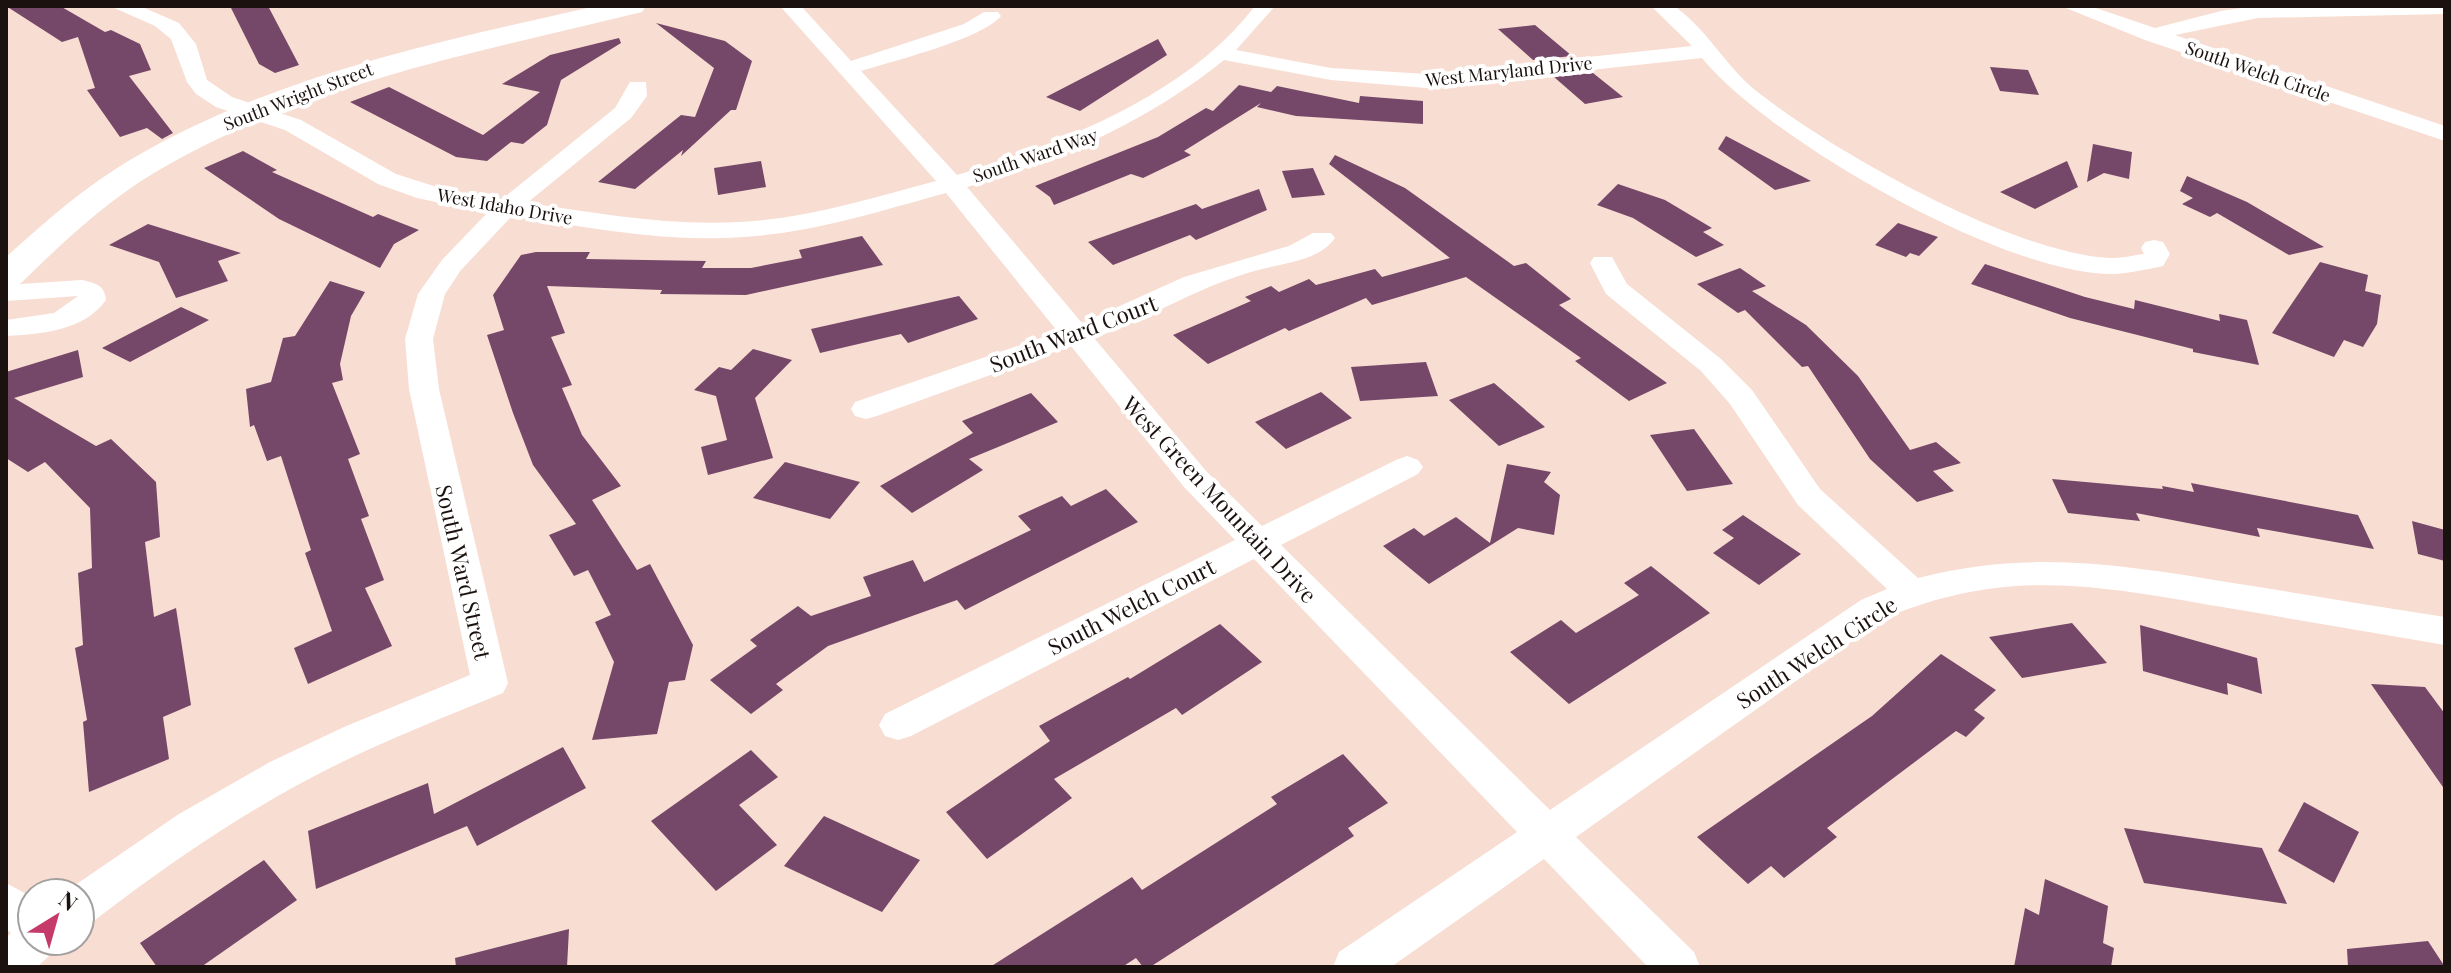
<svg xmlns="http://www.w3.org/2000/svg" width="2451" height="973" font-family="'Playfair Display',serif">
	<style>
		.building { fill: #754768 }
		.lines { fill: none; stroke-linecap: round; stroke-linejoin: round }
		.street { fill: #fff; fill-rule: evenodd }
		.secondary { fill: #fff; fill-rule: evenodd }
		.labels { text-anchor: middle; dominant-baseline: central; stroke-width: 8; stroke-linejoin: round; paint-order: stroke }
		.far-street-label { font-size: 18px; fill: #1b120f; stroke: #fff }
		.street-label { font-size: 22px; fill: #1b120f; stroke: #fff }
	</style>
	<rect width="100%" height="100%" fill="#f8ddd2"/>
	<!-- building -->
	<path class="building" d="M6,6H60L105,32L111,30L140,44L151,70L129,76L173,133L162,139L147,128L120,137L87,90L95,88L78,37L62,42Z
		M230,6H268L299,65L275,73L259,64Z
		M656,23L725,41L752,61L736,110H731L681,156L683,150L635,189L598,182L681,115L695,117L714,68Z
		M1535,25L1572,56L1533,60L1498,29Z
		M619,38L621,43L561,80L547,125L523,144L511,142L487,161L456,157L350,102L389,87L483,135L540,92L502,84L550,55Z
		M1158,39L1167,55L1080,111L1046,97Z
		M1990,67L2028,70L2039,95L2000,91Z
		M1593,73L1623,97L1585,104L1554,77Z
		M1239,85L1271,92L1277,86L1359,103L1360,96L1423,101V124L1296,116L1257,107L1261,103L1184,151L1191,155L1143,178L1131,174L1054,205L1050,197L1035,186L1158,137L1206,108L1213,111Z
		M1726,136L1811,181L1775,190L1718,149Z
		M2093,144L2132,152L2129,179L2104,173L2087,182Z
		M243,151L277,170L272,172L373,217L378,214L419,230L394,244L380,268L279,219L204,168Z
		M1335,155L1405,188L1514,266L1526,263L1571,299L1559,305L1667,383L1629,401L1575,361L1581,358L1466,277L1372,305L1366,298L1289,331L1285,328L1208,364L1173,335L1251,301L1245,297L1271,286L1279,292L1309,279L1316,285L1375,269L1382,277L1450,258L1329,164Z
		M761,161L766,187L718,195L714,168Z
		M2067,161L2078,187L2035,209L2000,192Z
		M1313,168L1325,195L1292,198L1282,171Z
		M2187,176L2247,202L2324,247L2289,255L2217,213L2210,217L2182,204L2193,198L2180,191Z
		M1618,184L1665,200L1712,228L1703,232L1724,245L1696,257L1633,218L1597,205Z
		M1259,189L1267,210L1196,240L1190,235L1113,265L1088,242L1196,204L1202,209Z
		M1898,223L1938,237L1919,256L1910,253L1906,257L1875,245Z
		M148,224L241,253L218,261L228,281L176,298L159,262L109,245Z
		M862,236L883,265L746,295L660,294L662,290L547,286L565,333L551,337L572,385L562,388L582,435L621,486L592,500L637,570L650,564L693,645L685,680L669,682L657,734L592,740L614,662L595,622L611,615L588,570L574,576L549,535L576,524L533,465L513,413L487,335L504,330L493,295L521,255L536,252H590L586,259L706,261L702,268H751L802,258L799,250Z
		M2320,262L2368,275L2365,291L2381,295L2377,324L2363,347L2344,340L2334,357L2272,333Z
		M1985,264L2085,297L2134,309L2135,300L2220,321L2219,314L2247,320L2259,365L2193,352V349L2070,318L1971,284Z
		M1740,268L1766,286L1752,291L1806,325L1858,376L1910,450L1936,442L1961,463L1933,471L1954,491L1917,502L1870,459L1808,366L1802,367L1745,310L1738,313L1697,284Z
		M330,281L365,292L351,316L340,364L343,380L332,383L360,454L348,459L369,516L361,519L384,580L365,588L392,646L308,684L294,648L332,631L305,553L311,550L281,456L267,461L254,425L250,427L246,389L271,382L283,338L295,336Z
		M959,296L978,319L908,343L901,334L820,353L811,329Z
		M181,307L209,320L130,362L102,348Z
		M753,349L792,360L755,398L773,458L708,475L701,447L727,440L716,396L694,390L719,367L731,370Z
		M78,350L83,377L14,398L96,446L111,439L156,482L160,537L145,542L154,617L176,608L191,705L163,717L169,759L89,792L83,722L87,720L75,648L83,645L78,573L92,568L90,508L45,462L28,472L6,458V372Z
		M1426,362L1438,396L1360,401L1351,367Z
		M1494,383L1545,427L1499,446L1449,400Z
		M1321,392L1352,418L1286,449L1255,422Z
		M1031,393L1058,422L969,459L983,470L912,513L880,486L973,433L962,421Z
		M1694,429L1733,484L1687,491L1650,435Z
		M785,462L860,482L830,519L753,498Z
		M1507,464L1551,472L1544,482L1560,495L1554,535L1518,528L1429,584L1383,546L1414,528L1424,536L1456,517L1490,543Z
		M2052,479L2163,489L2162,486L2194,492L2191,483L2358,515L2374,549L2257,528L2260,537L2136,513L2140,521L2068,513Z
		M1106,489L1138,522L965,610L957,600L828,646L776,684L783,690L751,714L710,680L757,646L750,640L798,606L811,616L871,596L863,577L913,560L924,582L1031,530L1018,516L1062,496L1071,506Z
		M1743,515L1801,554L1759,585L1713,553L1734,538L1722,530Z
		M2412,521L2445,530V561L2418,554Z
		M1651,566L1710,613L1569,704L1510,652L1561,620L1576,633L1639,595L1624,583Z
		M2072,623L2107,663L2022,678L1989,637Z
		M1220,624L1262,662L1182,715L1176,708L1054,779L1072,798L987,859L946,812L1050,741L1039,726L1128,677L1130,679Z
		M2140,625L2257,658L2262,694L2227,683L2228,695L2143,671Z
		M1941,654L1996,690L1974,710L1985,718L1966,737L1956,731L1827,828L1837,837L1784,878L1771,866L1748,884L1697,837L1872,716Z
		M2371,684L2425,687L2445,714V790Z
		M563,747L586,788L477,846L467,826L316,889L308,831L428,783L434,814Z
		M751,750L778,777L739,805L777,845L716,891L651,821Z
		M1343,754L1388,803L1348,828L1354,836L1150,967H1143L1136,958L1122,967H990L1132,877L1142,890L1277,804L1271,797Z
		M2304,802L2359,832L2334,883L2278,851Z
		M824,816L920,860L882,912L784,866Z
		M2124,828L2262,848L2287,904L2144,883Z
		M264,860L297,900L201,967H157L140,943Z
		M2045,879L2108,906L2103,943L2114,948L2111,967H2014L2025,908L2039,915Z
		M569,929L567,967H456L455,958Z
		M2428,941L2445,967H2348L2347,949Z"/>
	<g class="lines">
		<!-- street -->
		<path class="street" d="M110,6H140L179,23L196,44L207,80L232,97L301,120L396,174L446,190L501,200L615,108L630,82H646L647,96L631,118L527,203C597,213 668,226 739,222C806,219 871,198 936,181L780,6H801L851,61L964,24L984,12H998L1001,16C982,39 893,61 861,71L957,175C1061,144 1187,95 1255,6H1275L1236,50L1331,68L1426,74L1692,46L1651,6H1674C1706,28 1724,64 1754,89C1828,149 2018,257 2114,258C2123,258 2134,255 2144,254L2141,248L2145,242L2154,240L2163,242L2170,254L2163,266C2148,269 2131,273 2115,274C2008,277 1769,140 1702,58L1426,88L1331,80L1224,60C1147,122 1062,159 967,187L1082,323L1184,277L1289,246L1313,233H1331L1335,238C1320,260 1285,263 1262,269C1202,284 1151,318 1094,338L1206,471L1262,526L1396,460L1407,456L1418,460L1423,467L1418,474L1281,545L1550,810L1861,600L1887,589L1798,505L1730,404L1701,371L1606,294L1590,263L1594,257H1612L1627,284L1721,359L1752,390L1820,489L1918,578C2029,549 2123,565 2233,583C2304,594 2374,606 2445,617V645C2375,633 2304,621 2234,609C2104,587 2012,565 1885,618L1576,837L1694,952L1700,967H1648L1544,859L1391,967H1333L1339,952L1517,832L1254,559L911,736L898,740L885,736L879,725L885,714L1235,540L1184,487L1071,346L877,416L866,419L855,416L851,409L855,402L1058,332L946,193C880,211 812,233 743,237C666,243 588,227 512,216L461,270L445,294L433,339L439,389L508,683L503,693C445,717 386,740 330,768C246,810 169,863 95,920L80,925V893L65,892L179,814L270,762L344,727L470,675L409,389L405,339L418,294L442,260L487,213L417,198L378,184L285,130L216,107L196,94L187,82L171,39L155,26Z
			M2061,6H2090L2155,28L2221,11L2255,6H2445V14L2258,18L2175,35L2445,126V141L2145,40Z
			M82,280C95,283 105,285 106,300C84,331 41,334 6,336V320L54,313L78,296L6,301V285Z
			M6,883L32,897V941H57L50,955L37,967H6V938L11,933L6,929Z"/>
		<!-- secondary -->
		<path class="secondary" d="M596,6H646L642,12C475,53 304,84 154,173C104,203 61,244 19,285L6,288V257C45,222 84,187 130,160C272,76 437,42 596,6Z"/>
	</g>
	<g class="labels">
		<!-- far-street labels -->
		<g class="far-street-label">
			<text transform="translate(1509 71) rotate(-6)">West Maryland Drive</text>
			<text transform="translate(2258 71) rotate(19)">South Welch Circle</text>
			<text transform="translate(298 96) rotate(-21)">South Wright Street</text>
			<text transform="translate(1035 155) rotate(-19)">South Ward Way</text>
			<text transform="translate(505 206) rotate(10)">West Idaho Drive</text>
		</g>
		<!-- street labels -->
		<g class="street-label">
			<text transform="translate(1073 333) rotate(-21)">South Ward Court</text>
			<text transform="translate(1220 499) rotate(47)">West Green Mountain Drive</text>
			<text transform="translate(464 572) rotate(77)">South Ward Street</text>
			<text transform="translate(1131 606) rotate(-27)">South Welch Court</text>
			<text transform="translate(1816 652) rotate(-33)">South Welch Circle</text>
		</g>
	</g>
	<!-- border -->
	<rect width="2451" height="973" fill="none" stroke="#1b120f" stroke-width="16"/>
	<!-- north arrow -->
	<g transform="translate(56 917) rotate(37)"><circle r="38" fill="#ffffff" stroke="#a4a09f" stroke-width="2"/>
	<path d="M0-6L14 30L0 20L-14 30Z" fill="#c6396b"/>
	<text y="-12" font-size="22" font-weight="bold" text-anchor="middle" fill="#1b120f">N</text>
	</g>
</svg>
